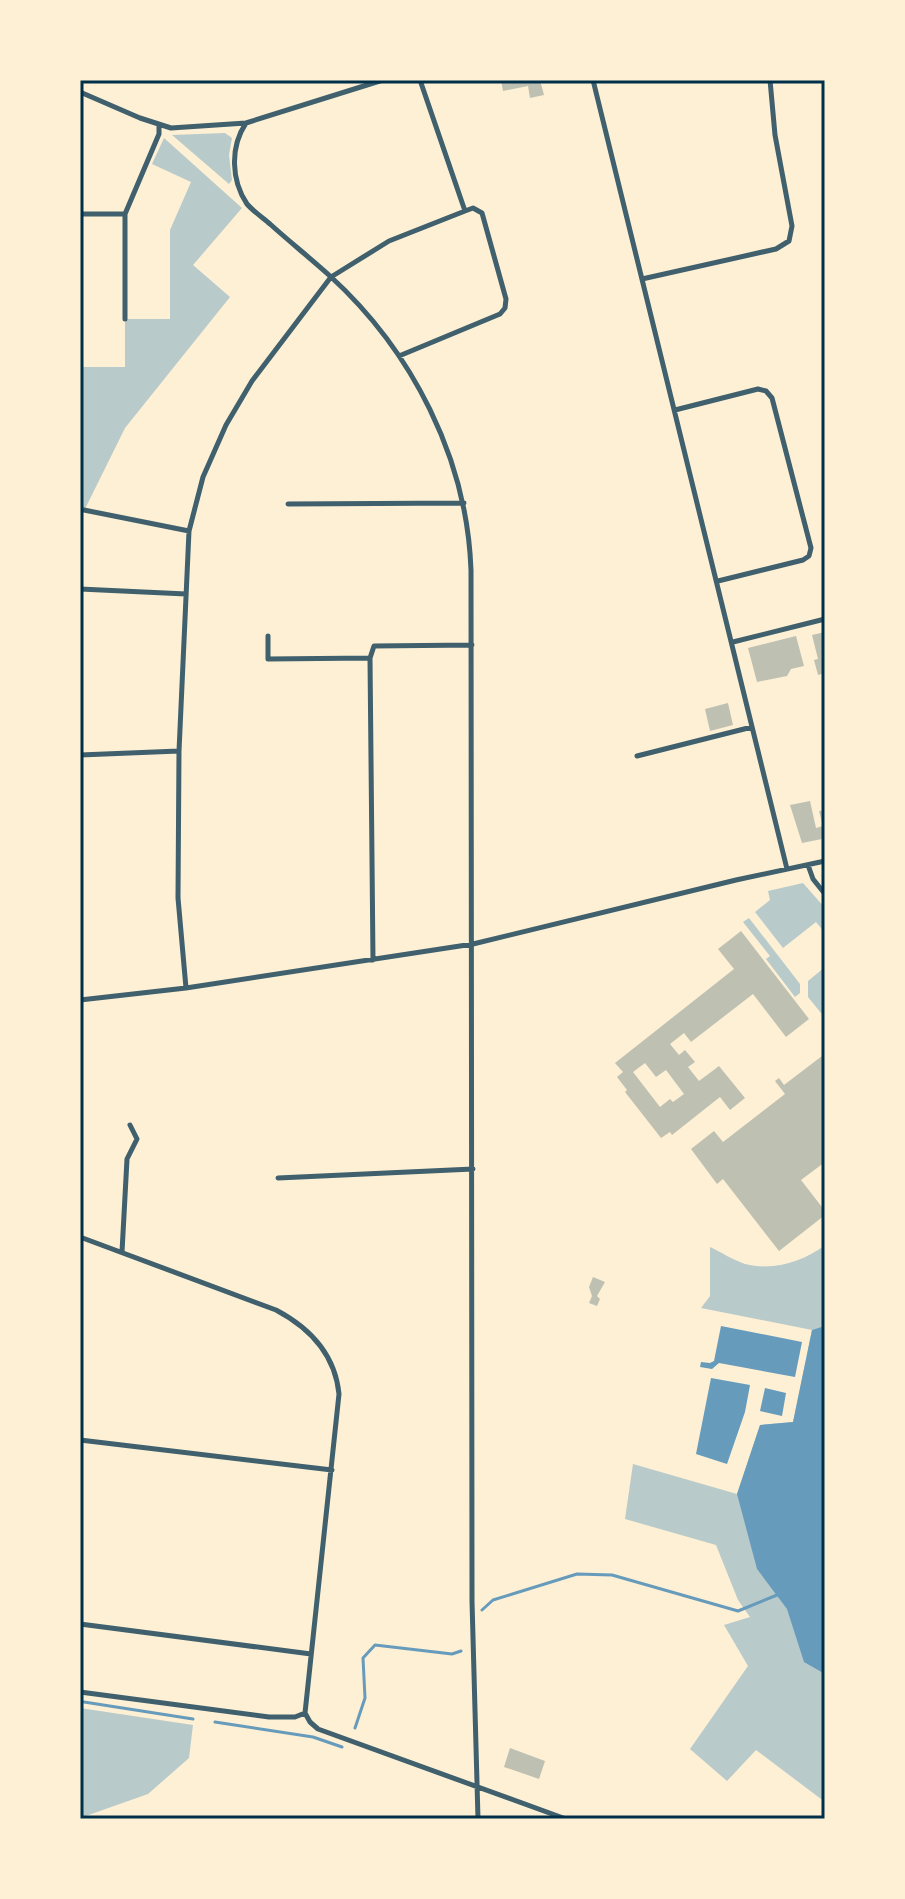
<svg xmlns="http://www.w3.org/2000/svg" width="905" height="1899" font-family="Inter,sans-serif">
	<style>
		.green { fill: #b9caca }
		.water { fill: #669bbc }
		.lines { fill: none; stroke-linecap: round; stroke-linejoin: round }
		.stream { stroke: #669bbc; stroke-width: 3 }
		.building { fill: #bec0b2; fill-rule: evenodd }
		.minor { stroke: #3f606c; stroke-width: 5 }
		.neatline { fill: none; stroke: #003049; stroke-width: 3 }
	</style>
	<rect width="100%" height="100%" fill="#fdf0d5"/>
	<!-- green -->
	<path class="green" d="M225,133L232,138L229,155L232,180L229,184L172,135Z
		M164,138L242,208L193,265L230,297L125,428L80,519V367H125V319H170V230L191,182L152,164Z
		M803,883L825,908V933L816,922L783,948L755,912L770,900L768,891Z
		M749,918L800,984V993L795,997L766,959L770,956L743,922Z
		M825,967V1018L808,997V981Z
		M825,1245V1802L756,1750L727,1781L690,1749L748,1666L724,1625L750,1617L738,1600L716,1545L625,1519L633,1464L737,1494L760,1425L793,1422L812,1330L701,1308L710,1296V1247C721,1252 733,1260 745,1264C773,1271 803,1262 825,1245Z
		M80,1708L193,1725L189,1758L148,1794L80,1818Z"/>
	<!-- water -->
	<path class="water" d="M721,1326L802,1342L795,1377L719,1363L712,1369L700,1367L701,1362L710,1363L714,1361Z
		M825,1326V1674L804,1662L787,1609L757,1569L737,1494L760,1425L793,1422L812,1330Z
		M711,1378L750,1385L745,1412L727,1464L696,1454Z
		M765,1388L786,1393L782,1416L760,1411Z"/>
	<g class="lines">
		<!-- stream -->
		<path class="stream" d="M482,1610L493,1600L577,1574L612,1575L738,1611L777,1595
			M84,1702L193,1719
			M215,1722L313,1737L342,1747
			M355,1728L365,1698L363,1658L375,1645L452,1654L461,1651"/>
	</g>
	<!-- building -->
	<path class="building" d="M501,80H540L544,95L530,98L528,86L503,91Z
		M825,632V673L818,675L814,660L818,659L812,635Z
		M796,636L804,666L791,669L787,676L757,682L748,648Z
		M728,703L733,725L710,731L705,709Z
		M810,801L816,828L823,826L819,811L825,810V834L822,839L802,843L790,805Z
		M741,931L809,1019L786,1037L753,994L691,1042L684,1033L670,1044L679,1055L685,1050L695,1062L688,1067L699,1081L719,1066L745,1098L730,1110L720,1097L672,1135L670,1132L661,1138L625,1092L627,1090L617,1077L623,1072L615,1063L734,969L718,949ZM645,1063L656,1077L666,1070L684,1094L673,1102L670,1099L660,1107L633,1072Z
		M822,1056L825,1061V1162L801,1180L825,1211V1215L779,1251L723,1179L717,1184L691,1149L714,1131L723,1142L785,1094L775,1081L779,1078L784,1085Z
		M593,1277L605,1282L597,1296L600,1299L597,1306L589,1303L592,1296L589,1287Z
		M510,1748L545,1761L539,1779L504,1767Z"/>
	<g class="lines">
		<!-- minor -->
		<path class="minor" d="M593,80L787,869
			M80,92L140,118L171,128L246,123C230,147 231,180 247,204C253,211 263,218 270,224C290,242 310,258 330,276C412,351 467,458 471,570L472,1601L478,1819
			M246,123L383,80
			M80,214H125L159,134V126
			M125,214V319
			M642,279L776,249L789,241L792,226L775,135L770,80
			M399,356L500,314L505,308L506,299L482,213L473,208L465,211
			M675,410L758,389L766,391L772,398L811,548L809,556L803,560L718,581
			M288,504L464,503
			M84,510L189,531
			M80,589L186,594
			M268,636V659L370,658
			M733,642L825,619
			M80,755L179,751
			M637,756L752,727
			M808,865L813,879L825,894
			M373,960L370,658L374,646L472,645
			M186,988L178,898L179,751L189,531L203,477L226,425L252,381L331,277L389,241L465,211L420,80
			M80,1000L186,988L473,944L736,880L825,861
			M278,1178L473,1169
			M80,1237L276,1310C310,1328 335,1354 339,1394L305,1713L310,1722L318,1729L566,1819
			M122,1252L127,1159L137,1139L130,1125
			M80,1440L332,1470
			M80,1624L311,1654
			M80,1692L269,1717H295L305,1713"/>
	</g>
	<!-- border -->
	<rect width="905" height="1899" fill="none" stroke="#fdf0d5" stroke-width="164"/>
	<rect x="82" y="82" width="741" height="1735" class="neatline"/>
</svg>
